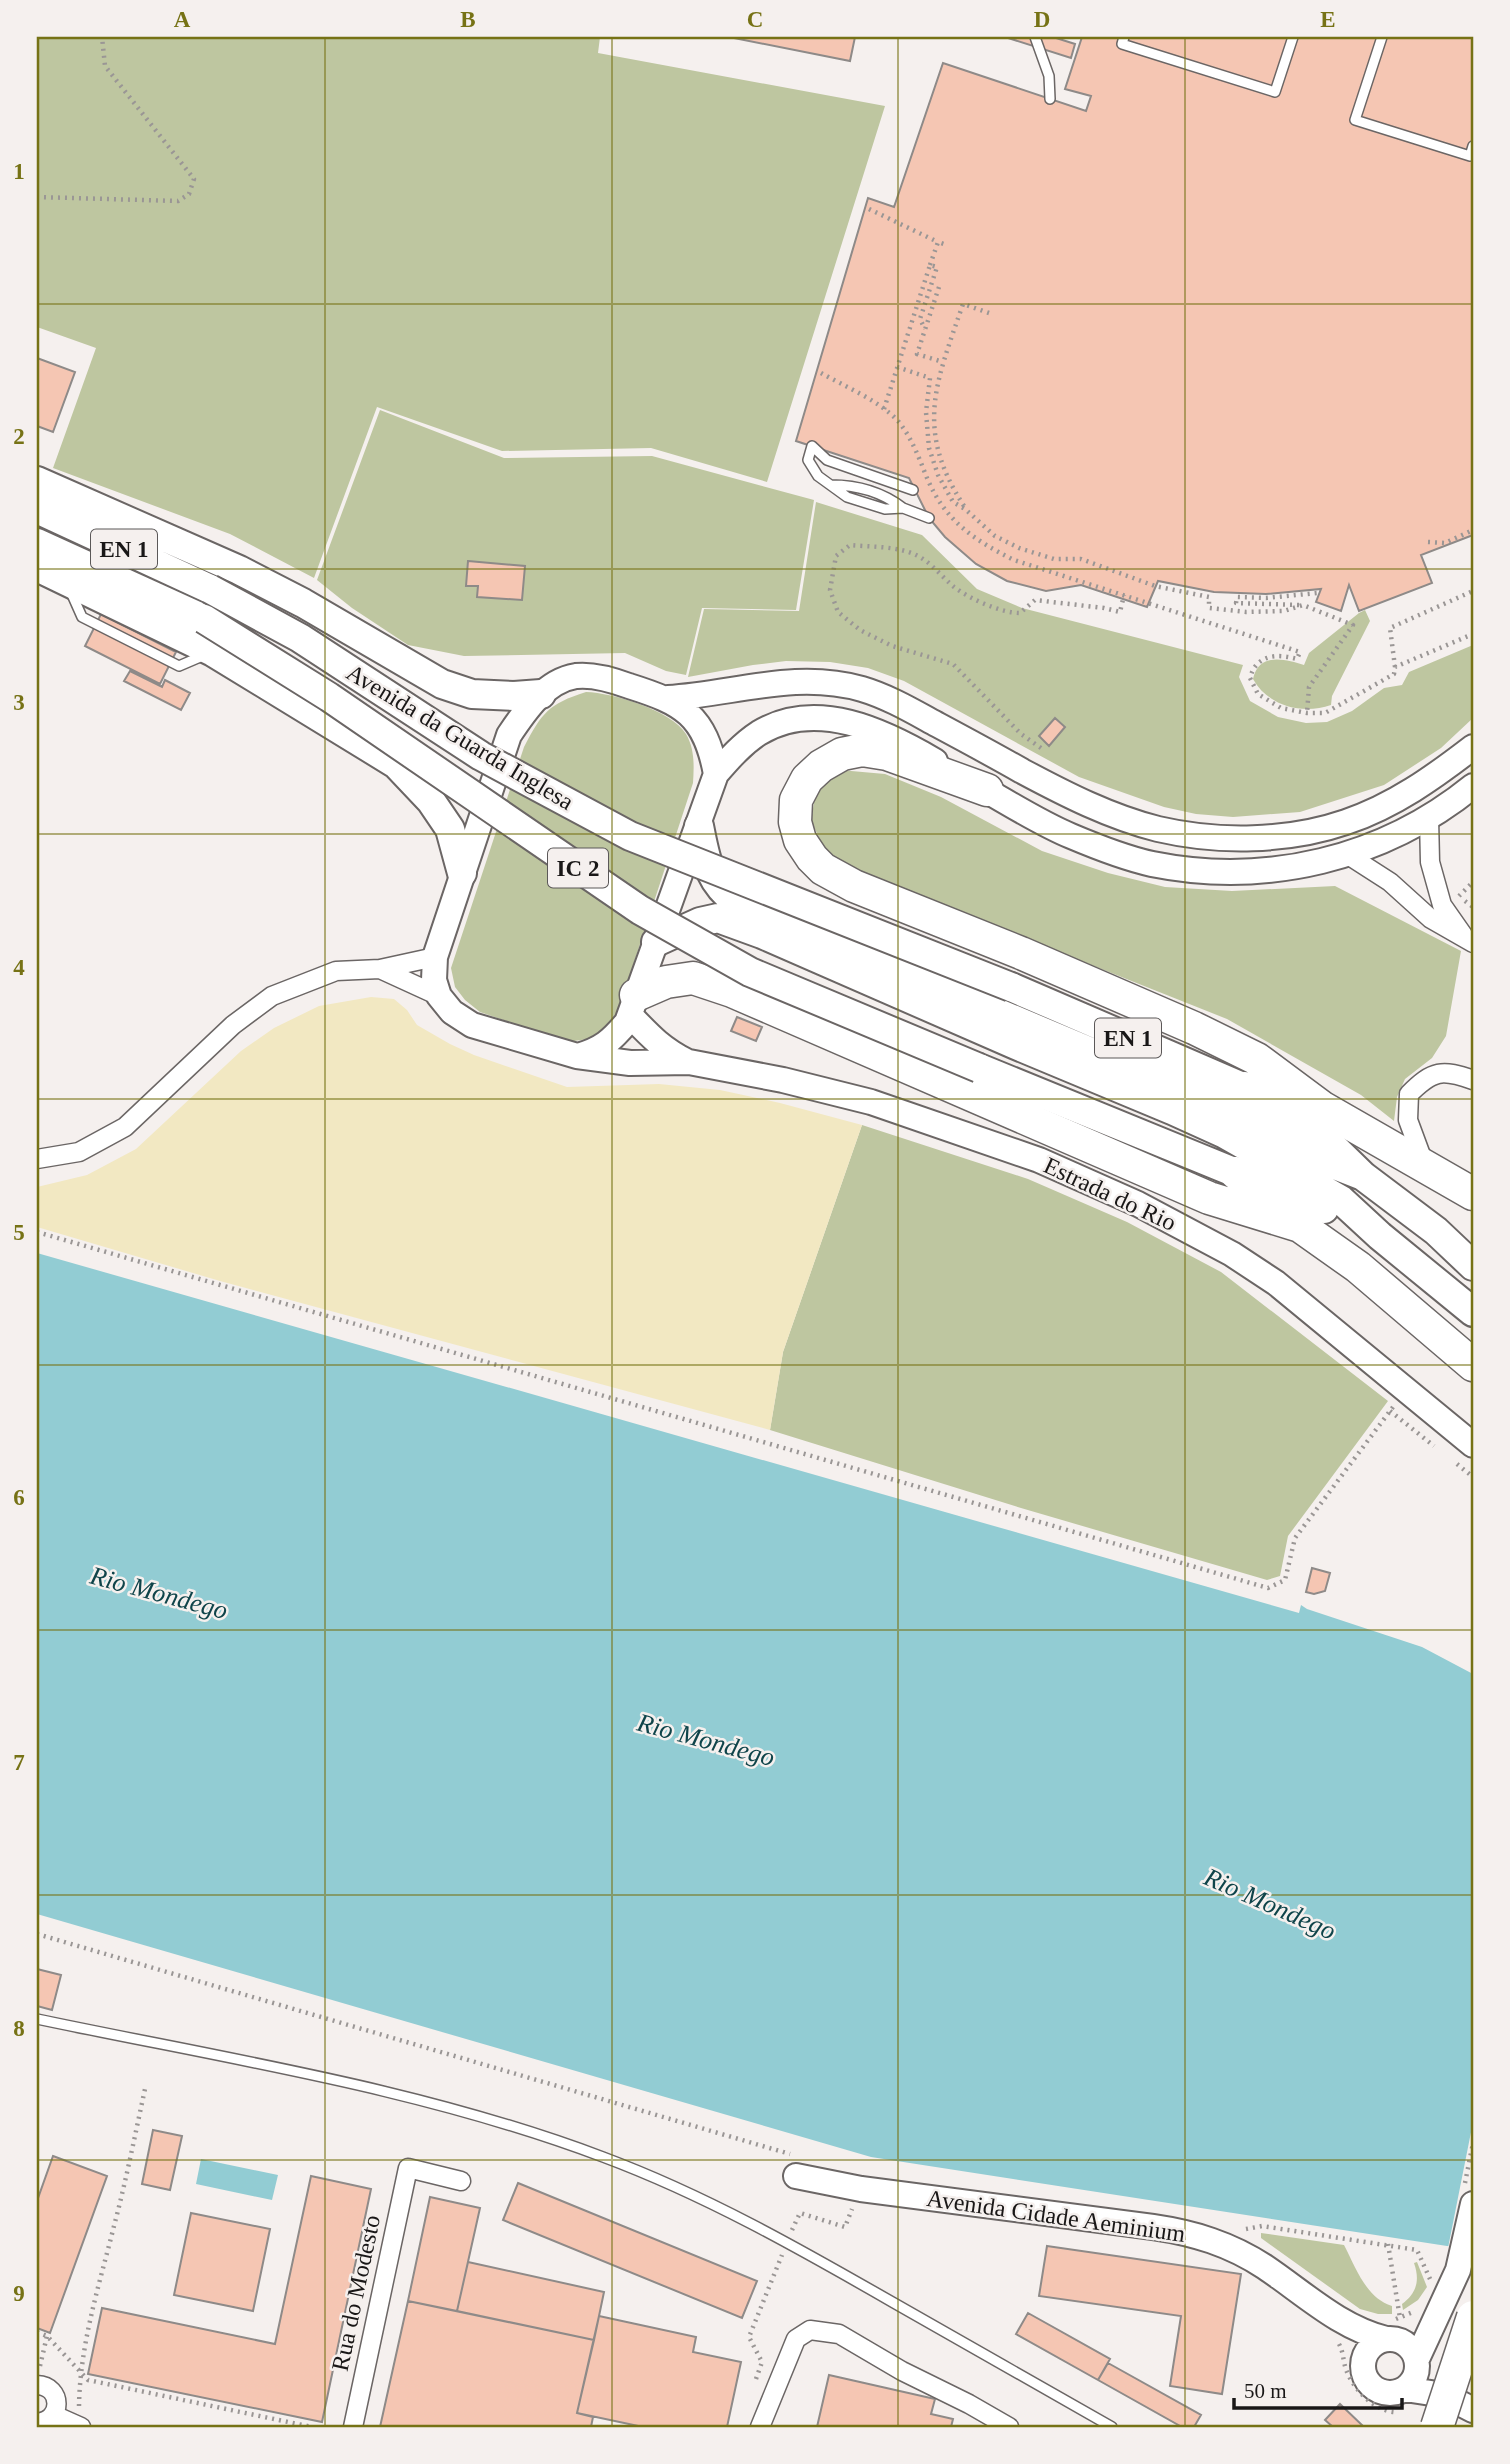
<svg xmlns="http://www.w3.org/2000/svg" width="1510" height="2464" font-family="'Times New Roman',serif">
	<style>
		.green { fill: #bec6a0 }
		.sand { fill: #f2e8c2 }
		.water { fill: #92ccd3 }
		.pier { fill: #f5f0ee }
		.building { fill: #f5c6b3; stroke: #8e8a88; stroke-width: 2 }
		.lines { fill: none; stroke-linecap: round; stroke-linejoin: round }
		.lane-casing { stroke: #6b6665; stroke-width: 12 }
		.street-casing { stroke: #6b6665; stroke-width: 21 }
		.secondary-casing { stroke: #6b6665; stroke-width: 28 }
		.primary-casing { stroke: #6b6665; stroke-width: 32 }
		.highway-casing { stroke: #6b6665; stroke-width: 35 }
		.path { stroke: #9a9695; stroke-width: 4.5; stroke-dasharray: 2 5; stroke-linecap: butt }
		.lane { stroke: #fff; stroke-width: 9 }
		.street { stroke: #fff; stroke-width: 18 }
		.secondary { stroke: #fff; stroke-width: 24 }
		.primary { stroke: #fff; stroke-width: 28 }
		.highway { stroke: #fff; stroke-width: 32 }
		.primary-bridge-casing { stroke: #6b6665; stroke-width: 32; stroke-linecap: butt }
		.highway-bridge-casing { stroke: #6b6665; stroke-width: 35; stroke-linecap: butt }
		.primary-bridge { stroke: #fff; stroke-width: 28 }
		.highway-bridge { stroke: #fff; stroke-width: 32 }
		.grid { fill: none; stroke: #767215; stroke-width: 2; stroke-opacity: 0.55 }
		.labels { text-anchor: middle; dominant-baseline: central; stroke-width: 5; stroke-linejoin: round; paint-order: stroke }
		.shield { fill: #f5f0ee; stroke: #5b5858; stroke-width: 2 }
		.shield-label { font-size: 23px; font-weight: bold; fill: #191717 }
		.street-label { font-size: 24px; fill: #191717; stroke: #f5f0ee }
		.water-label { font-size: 26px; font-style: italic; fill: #0f444a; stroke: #f5f0ee }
		.neatline { fill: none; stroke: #767215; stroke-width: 2.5 }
		.grid-label { font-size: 23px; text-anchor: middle; font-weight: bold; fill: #767215 }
	</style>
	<rect width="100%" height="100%" fill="#f5f0ee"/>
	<!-- green -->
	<path class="green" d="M37,37H600L598,53L885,106L767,482L651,448L502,451L377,407L314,578L230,534L53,468L96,348L37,327Z
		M380,410L504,458L652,456L814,500L796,610L702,608L686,675L666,671L625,653L464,656L408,645L352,608L317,580Z
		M816,502L922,535L977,589L1022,608L1243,665L1239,677L1250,701L1278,717L1306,723L1327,722L1352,711L1384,688L1402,685L1409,672L1473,645V718L1441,748L1384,785L1300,812L1233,817L1196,814L1164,807L1079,777L904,681L868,668L830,662L786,661L753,665L688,677L704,609L799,611Z
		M1365,610L1370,621L1332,696L1331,705C1302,715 1268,706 1253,679C1259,652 1285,659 1304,665L1309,653L1359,613Z
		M586,692C613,693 671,710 686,734C695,749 694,767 693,783L619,1008L608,1026L588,1039L567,1042L480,1012L465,1000L455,987L451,968L524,747C542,713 548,704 586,692Z
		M840,770L885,774L941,797L1042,851L1108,873L1165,887L1232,891L1335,886L1461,951L1446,1036L1432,1058L1405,1079L1397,1097L1394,1121L1361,1095L1227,1019L855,871L825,850L811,821L816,790Z
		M862,1125L1028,1179L1127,1222L1221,1272L1388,1401L1288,1536L1280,1576L1267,1580L1021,1508L770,1430L783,1352Z
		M1261,2233L1344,2245C1356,2268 1366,2298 1392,2306V2314H1378L1360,2309L1261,2238Z
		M1417,2262L1427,2287L1418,2300L1403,2310L1402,2304C1417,2293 1420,2280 1414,2263Z"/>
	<!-- sand -->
	<path class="sand" d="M371,997L394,999L407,1010L417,1025L450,1044L474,1055L567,1087L659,1084L720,1090L780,1103L862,1125L783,1352L770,1430L220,1281L37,1227V1187L87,1175L136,1149L241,1051L274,1028L319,1006Z"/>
	<!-- water -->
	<path class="water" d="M37,1253L1299,1613L1301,1605L1307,1609L1422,1647L1473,1674V2182H1467L1473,2250L871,2157L37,1914Z
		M201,2159L278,2175L272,2200L196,2184Z"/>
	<!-- pier -->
	<path class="pier" d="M1473,2122V2185L1468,2186L1473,2188V2253L1448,2248Z"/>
	<!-- building -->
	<path class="building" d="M729,37H855L850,61Z
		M1005,37H1053L1075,44L1071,58Z
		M1082,37H1473V535L1421,555L1432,583L1359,611L1349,585L1341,611L1316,602L1321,589L1266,594L1214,592L1158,581L1147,607L1081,585L1046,591L1007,581L976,564L945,537L929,518L909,478L796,441L868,198L894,207L943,63L1086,111L1091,96L1065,89Z
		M37,358L75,372L53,432L37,426Z
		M468,561L525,566L522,600L477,597L478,586H466Z
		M101,614L176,652L160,684L85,646Z
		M130,671L162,687L165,680L190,693L181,710L124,681Z
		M1055,718L1065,727L1049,746L1039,736Z
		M737,1017L762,1027L756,1041L731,1031Z
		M1312,1568L1330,1573L1325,1591L1314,1594L1306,1592Z
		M37,1969L61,1975L52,2010L37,2006Z
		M153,2130L182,2136L170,2190L142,2184Z
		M53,2156L107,2176L50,2333L37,2328V2201Z
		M311,2176L371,2189L322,2422L88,2374L102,2308L275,2344Z
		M518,2183L757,2281L742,2318L503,2220Z
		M430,2197L480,2208L457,2311L408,2301Z
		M191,2213L270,2229L253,2311L174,2295Z
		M1047,2246L1241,2274L1222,2394L1170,2386L1181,2316L1039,2296Z
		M468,2262L604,2292L594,2340L457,2311Z
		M408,2301L594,2340L577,2413L593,2417L591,2427H380Z
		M1028,2313L1110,2359L1098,2380L1016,2334Z
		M599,2316L696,2337L693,2352L741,2362L727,2427H643L577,2413Z
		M1108,2363L1201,2415L1194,2427H1182L1098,2380Z
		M829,2375L935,2399L931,2414L953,2419L951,2427H817Z
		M1340,2404L1364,2427H1333L1325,2420Z"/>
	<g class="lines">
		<defs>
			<path id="lane" d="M1035,37L1049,76L1050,99
				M1124,37L1122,44L1275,92L1293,37
				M1382,37L1355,120L1470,156L1473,146
				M831,485C857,485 882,492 903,508
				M913,490L827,460L812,446L808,460L818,476L847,497L885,509L903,508L929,518
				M70,590L82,617L179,666L207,654
				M37,2019C227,2059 420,2088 603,2157C705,2195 800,2249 894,2303C967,2344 1039,2386 1112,2427"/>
			<path id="street" d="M1429,818L1430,862L1442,905L1463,935
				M1348,855L1390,882L1431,919L1473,943
				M380,969L439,996
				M37,1159L79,1152L125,1127L233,1025L272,996L336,971L380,969L435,957
				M1425,1166L1408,1120L1409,1094C1433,1070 1442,1069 1473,1080
				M37,2385C63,2386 63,2421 37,2423
				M54,2415L81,2427
				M353,2427L408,2168L461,2181
				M760,2427L796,2339L810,2330L839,2334L902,2371L969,2404L1009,2427"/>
			<path id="secondary" d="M668,698C734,694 795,670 862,689C889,697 914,712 938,725C966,740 994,755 1022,771C1065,794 1110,817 1158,829C1218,843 1288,842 1346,822C1394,806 1434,777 1473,747
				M716,774C705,715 683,703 629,686C613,680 594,674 576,676C545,681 525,711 509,735L435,957L434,980L439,996L452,1012L472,1025L577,1056L630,1063L689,1062L783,1080L871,1102L1039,1160L1138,1204L1232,1254L1276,1283L1473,1445
				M973,783C1004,800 1039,823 1071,836C1097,847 1125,858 1152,864C1266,887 1383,859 1473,786
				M630,1015C650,1036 662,1049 688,1062
				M578,1056C602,1049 611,1041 627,1022L716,774C729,759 742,744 759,733C816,698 884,731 935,761
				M796,2176L861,2189L1153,2227C1194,2233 1230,2244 1265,2267C1305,2294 1339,2327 1386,2339
				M1363 2366a27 27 0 1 1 54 0a27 27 0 1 1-54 0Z
				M1417,2359L1458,2270L1473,2204
				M1405,2389L1444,2395L1473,2410"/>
			<path id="primary" d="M37,481L239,570L303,603L442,684L472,694L514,696L541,694
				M37,509L210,589
				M37,543L204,619
				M37,567L213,652L396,764L431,801L450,829L462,873
				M699,826C706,860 708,881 737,903L1226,1109L1312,1156L1363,1176
				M656,942L700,922L718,918L762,934L1016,1045L1172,1110L1225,1134L1341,1200L1380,1236L1473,1312
				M1011,987L1245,1088L1322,1136L1363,1176L1436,1231L1473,1266
				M979,1068L1324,1209"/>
			<path id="highway" d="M987,790L887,754L862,750L842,754L821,766L807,779L796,800L795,822L800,840L812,858L823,869L854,886L1021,953L1194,1028L1257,1059L1323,1108L1473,1194
				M636,995L666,982L693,978L732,991L1209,1198L1300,1226
				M1245,1088L1308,1104
				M1236,1173L1300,1226L1358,1267L1473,1365"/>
		</defs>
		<!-- lane casing -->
		<use href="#lane" class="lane-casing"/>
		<!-- street casing -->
		<use href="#street" class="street-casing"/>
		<!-- secondary casing -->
		<use href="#secondary" class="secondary-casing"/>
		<!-- primary casing -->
		<use href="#primary" class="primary-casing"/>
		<!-- highway casing -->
		<use href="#highway" class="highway-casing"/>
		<!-- path -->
		<path class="path" d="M37,197L178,201L189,194L194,179L105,66L102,37
			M869,209L938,242
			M930,265L938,242L947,245
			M939,287L917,354L943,362
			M897,367L930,378L926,412L929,448L938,475L953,502L965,509L995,536L1019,548L1054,559H1081L1155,586L1209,597V608L1246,612L1284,611L1303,605L1353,625L1309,687L1307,713
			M821,373C844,386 880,401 898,421C912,438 919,458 927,478C945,521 974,540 1014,560L1300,652L1297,659C1276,653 1256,655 1250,678L1258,694L1281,708L1307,713H1325L1394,674L1395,667L1473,634
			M884,409L930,265L937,267L920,319L925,329
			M964,506C914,429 936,383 963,304L989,313
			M1428,542L1445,543L1473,530
			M1299,605L1236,603L1237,597L1266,598L1317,593
			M1395,667L1390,628L1473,591
			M1041,748L1021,734L953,664L892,646L860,630L838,612L830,590L836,556L850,545C871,547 897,546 916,555C931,562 942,577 954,587C970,599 1001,613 1020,613L1035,600L1104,608L1120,612L1124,595
			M1459,896L1473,882
			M1465,901L1473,907
			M37,1232L1268,1588L1285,1580L1295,1538L1393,1407
			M1390,1411L1434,1446
			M1457,1464L1473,1477
			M37,1934L790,2154
			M1465,2183L1473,2143
			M1246,2229L1262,2226L1417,2250L1430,2279
			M792,2230L800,2213L845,2227L852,2209
			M1388,2244L1400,2318
			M1396,2319L1413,2312
			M37,2332L47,2336L88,2380L312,2427
			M1339,2344C1344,2353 1343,2363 1347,2372C1355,2391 1374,2410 1394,2412
			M40,2366L47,2336
			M756,2379L762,2362L749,2337L782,2255
			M79,2406C80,2344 99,2286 114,2226C126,2181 135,2135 145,2089"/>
		<!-- lane -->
		<use href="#lane" class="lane"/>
		<!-- street -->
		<use href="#street" class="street"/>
		<!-- secondary -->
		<use href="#secondary" class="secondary"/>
		<!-- primary -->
		<use href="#primary" class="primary"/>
		<!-- highway -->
		<use href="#highway" class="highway"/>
		<defs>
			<path id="primary-bridge" d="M210,589L300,638L481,756L630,836L1011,987
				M204,619L329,697L640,910L750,972L979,1068"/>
			<path id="highway-bridge" d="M1437,2427L1473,2317"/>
		</defs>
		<!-- primary-bridge casing -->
		<use href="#primary-bridge" class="primary-bridge-casing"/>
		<!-- highway-bridge casing -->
		<use href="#highway-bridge" class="highway-bridge-casing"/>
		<!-- primary-bridge -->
		<use href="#primary-bridge" class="primary-bridge"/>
		<!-- highway-bridge -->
		<use href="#highway-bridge" class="highway-bridge"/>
	</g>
	<!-- grid -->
	<path class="grid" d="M325,37V2427M612,37V2427M898,37V2427M1185,37V2427M37,304H1473M37,569H1473M37,834H1473M37,1099H1473M37,1365H1473M37,1630H1473M37,1895H1473M37,2160H1473"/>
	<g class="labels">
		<!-- shield labels -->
		<g class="shield">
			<rect x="91" y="529.5" width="66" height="39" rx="5"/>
			<rect x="548" y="848.5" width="60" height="39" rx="5"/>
			<rect x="1095" y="1018.5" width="66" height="39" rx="5"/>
		</g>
		<g class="shield-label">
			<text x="124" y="549">EN 1</text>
			<text x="578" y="868">IC 2</text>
			<text x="1128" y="1038">EN 1</text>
		</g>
		<!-- street labels -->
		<g class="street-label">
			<text transform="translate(460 737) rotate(31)">Avenida da Guarda Inglesa</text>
			<text transform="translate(1110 1194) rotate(25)">Estrada do Rio</text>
			<text transform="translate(1056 2216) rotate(8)">Avenida Cidade Aeminium</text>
			<text transform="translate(356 2293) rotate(-78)">Rua do Modesto</text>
		</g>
		<!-- water labels -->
		<g class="water-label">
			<text transform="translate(159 1593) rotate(15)">Rio Mondego</text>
			<text transform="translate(706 1740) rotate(15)">Rio Mondego</text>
			<text transform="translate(1270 1904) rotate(24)">Rio Mondego</text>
		</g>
	</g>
	<!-- border -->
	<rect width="1510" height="2464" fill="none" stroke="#f5f0ee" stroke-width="77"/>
	<!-- scale -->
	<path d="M1234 2398v10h168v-10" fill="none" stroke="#191717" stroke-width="3.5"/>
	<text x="1244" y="2398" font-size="21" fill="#191717" stroke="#f5f0ee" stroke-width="5" paint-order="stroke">50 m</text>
	<rect x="38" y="38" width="1434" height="2388" class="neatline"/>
	<g class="grid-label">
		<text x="182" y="27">A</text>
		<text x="468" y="27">B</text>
		<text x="755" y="27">C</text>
		<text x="1042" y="27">D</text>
		<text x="1328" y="27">E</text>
		<text x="19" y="179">1</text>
		<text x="19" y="444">2</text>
		<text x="19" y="710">3</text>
		<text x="19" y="975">4</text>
		<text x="19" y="1240">5</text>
		<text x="19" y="1505">6</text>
		<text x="19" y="1770">7</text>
		<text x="19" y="2036">8</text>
		<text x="19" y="2301">9</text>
	</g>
</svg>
